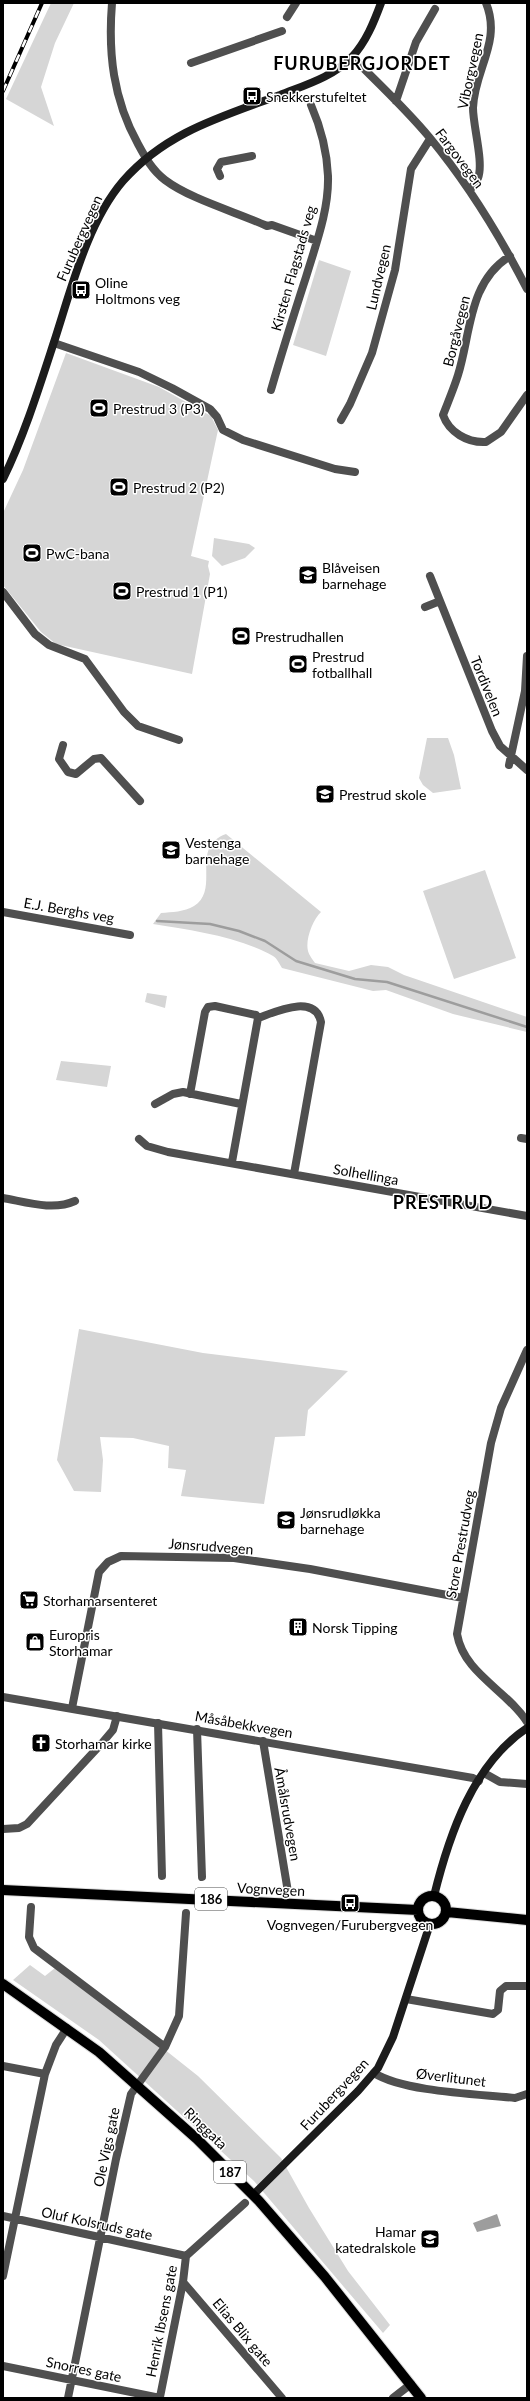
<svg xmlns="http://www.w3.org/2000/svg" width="530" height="2401" font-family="Lato,sans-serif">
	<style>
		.green { fill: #d6d6d6 }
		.water { fill: #9d9d9d }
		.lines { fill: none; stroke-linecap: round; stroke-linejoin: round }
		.stream { stroke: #9d9d9d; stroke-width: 2.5 }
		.primary-casing { stroke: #dbdbdb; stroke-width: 12 }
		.minor { stroke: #4f4f4f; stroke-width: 8 }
		.tertiary { stroke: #4f4f4f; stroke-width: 8 }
		.secondary { stroke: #1c1c1c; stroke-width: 8 }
		.primary { stroke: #000; stroke-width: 10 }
		.rail-casing { stroke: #000; stroke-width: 4 }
		.rail { stroke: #fff; stroke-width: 2.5; stroke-dasharray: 8; stroke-linecap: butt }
		.labels { text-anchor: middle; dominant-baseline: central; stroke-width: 3; stroke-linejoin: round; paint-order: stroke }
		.shield { fill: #fff; stroke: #4c4c4c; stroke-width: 1 }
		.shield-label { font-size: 13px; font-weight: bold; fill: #000 }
		.street-label { font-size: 14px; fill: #000; stroke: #fff }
		.poi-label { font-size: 14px; fill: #000; stroke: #fff; text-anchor: start }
		.district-label { font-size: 18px; font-weight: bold; letter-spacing: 1px; fill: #000; stroke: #fff }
	</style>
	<rect width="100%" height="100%" fill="#fff"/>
	<!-- green -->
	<path class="green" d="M51,3H74L55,43L41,87L54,126L6,99Z
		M319,260L351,271L326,356L293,345Z
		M66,353L159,387L211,416L218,430L191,556L209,561L208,566L210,574L192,674L56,644L41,632L3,585V513L23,470Z
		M214,538L249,544L255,548L245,558L222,566L212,556Z
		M427,738H448L454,755L461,789L433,793L423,785L419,778Z
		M226,834L321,912C313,919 305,940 308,951C309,955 313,960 315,963L349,971L371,965L388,967L404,975L527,1017V1032L453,1014L386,990L373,991L282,968C280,965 277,958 273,956C240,937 191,930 153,924L161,913C172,912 184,912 194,906C221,889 189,847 226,834Z
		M485,870L516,958L454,979L423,891Z
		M147,993L167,996L165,1008L145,1002Z
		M61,1061L111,1066L107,1087L56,1080Z
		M79,1329L203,1353L348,1371L308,1410L305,1436L275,1437L264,1504L181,1496L186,1470L168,1468L169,1446L133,1438L100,1437L103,1460L101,1492L74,1491L57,1460Z
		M30,1965L45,1976L55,1968L111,2007L198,2076L281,2158L309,2208L348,2271L390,2325L383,2333L254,2181L99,2040L13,1980Z"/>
	<!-- water -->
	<path class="water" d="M497,2214L501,2226L477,2232L473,2223Z"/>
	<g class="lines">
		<!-- stream -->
		<path class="stream" d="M157,921L210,924L239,931L265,941L296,961L355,979L387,982L527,1027"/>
		<defs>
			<path id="primary" d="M3,1890L418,1910
				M418 1910a14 14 0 1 1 28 0a14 14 0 1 1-28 0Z
				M447,1912L527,1920
				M3,1984L99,2052L197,2139L259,2201L325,2277L421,2398"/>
		</defs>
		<!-- primary casing -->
		<use href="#primary" class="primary-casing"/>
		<!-- minor -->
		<path class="minor" d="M112,3C108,53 113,99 138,144C145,157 152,170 165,180C190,199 236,212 267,226L272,225L317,241
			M287,17L296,3
			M352,57C379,84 406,109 430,138C468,184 500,236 527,289
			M191,63L282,31
			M396,101L416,42L435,9
			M220,176L217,169L221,162L252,156
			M470,191C472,186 476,182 478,178C484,163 473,126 473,108C474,70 502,42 486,3
			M510,256C468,282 471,334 458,375C454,388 448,402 443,415C449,432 467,443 486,442L501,432L527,395
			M54,343L139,372L172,388L210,409L217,417L223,430L243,440L335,469L355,472
			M271,390C282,352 294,314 306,277C316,244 329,210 328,176C327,151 321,128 311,105
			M341,420L350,404L372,353L395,270L411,169L430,139
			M430,576L492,731L500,746L527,770
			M3,592L35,634L49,645L85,659L124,712L138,726L179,740
			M425,607L440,601
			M63,745L59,759L68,772L76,774L94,759L101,758L140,801
			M509,765L525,691L527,656
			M3,912L130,935
			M258,1018C275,1012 315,993 321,1022L294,1174
			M190,1094L205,1012L208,1007L215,1006L256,1015L258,1018L232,1162
			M155,1104L173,1094L183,1092L241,1104
			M521,1138L527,1139
			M139,1139L147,1146L168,1152L527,1216
			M3,1198C26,1202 53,1211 75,1201
			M527,1350L501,1408L491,1443L457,1634C464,1674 507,1690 527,1722
			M72,1708L99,1572L108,1562L121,1556L234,1558L310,1569L463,1598
			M158,1723L162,1876
			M197,1729L202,1877
			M263,1741L288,1892
			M484,1773L500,1782L527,1784
			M3,1829L19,1828L27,1824L102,1743L113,1730L117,1716
			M31,1907L29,1937L34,1948L165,2047
			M406,1999L493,2014L498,2010L500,1991L506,1986H527
			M3,2066L45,2074
			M374,2073C404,2092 478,2094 515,2098L527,2094
			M3,2216L186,2256
			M3,2276L45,2074L56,2045L67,2028
			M183,2282L282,2398
			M3,2366L160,2398
			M160,2397L183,2282L186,2256L245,2203
			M68,2398L116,2159L131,2094L165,2047L179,2016L186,1913
			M393,2398L411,2384"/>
		<!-- tertiary -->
		<path class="tertiary" d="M3,1697L473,1778L479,1781"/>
		<!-- secondary -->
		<path class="secondary" d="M3,479C24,436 39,388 54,342C71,290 87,223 123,181C166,132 221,117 280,95C305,85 333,77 352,57C366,42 374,22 381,3
			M434,1896C449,1835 473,1764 527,1728
			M253,2195L358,2091L378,2068L393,2037L430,1924"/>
		<!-- primary -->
		<use href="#primary" class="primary"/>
		<defs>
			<path id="rail" d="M3,91L42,3"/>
		</defs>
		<!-- rail casing -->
		<use href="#rail" class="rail-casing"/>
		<!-- rail -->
		<use href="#rail" class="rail"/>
	</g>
	<!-- icons -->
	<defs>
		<symbol id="bus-square" viewBox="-11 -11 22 22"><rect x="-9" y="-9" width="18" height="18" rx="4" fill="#000" stroke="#fff"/><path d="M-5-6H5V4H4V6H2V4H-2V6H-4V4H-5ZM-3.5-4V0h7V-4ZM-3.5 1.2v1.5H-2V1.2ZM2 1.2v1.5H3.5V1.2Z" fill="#fff"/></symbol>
		<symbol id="stadium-square" viewBox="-11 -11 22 22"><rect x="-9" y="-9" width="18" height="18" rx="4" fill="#000" stroke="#fff"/><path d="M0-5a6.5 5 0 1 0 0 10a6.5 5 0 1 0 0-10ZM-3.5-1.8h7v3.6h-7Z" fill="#fff"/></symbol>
		<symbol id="school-square" viewBox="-11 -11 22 22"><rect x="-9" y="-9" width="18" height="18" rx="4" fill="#000" stroke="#fff"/><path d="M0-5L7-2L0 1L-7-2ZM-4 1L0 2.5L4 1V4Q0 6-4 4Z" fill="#fff"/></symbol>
		<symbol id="supermarket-square" viewBox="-11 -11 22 22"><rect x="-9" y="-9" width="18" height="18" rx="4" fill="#000" stroke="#fff"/><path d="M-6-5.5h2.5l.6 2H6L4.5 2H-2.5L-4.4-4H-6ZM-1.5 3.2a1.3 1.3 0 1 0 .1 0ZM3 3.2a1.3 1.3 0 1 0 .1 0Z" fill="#fff"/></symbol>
		<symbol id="building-square" viewBox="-11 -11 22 22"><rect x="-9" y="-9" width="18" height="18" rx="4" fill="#000" stroke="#fff"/><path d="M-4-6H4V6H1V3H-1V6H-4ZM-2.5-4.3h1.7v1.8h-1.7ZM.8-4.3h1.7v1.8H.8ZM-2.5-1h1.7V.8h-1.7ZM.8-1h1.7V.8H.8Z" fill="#fff"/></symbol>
		<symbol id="shop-square" viewBox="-11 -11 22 22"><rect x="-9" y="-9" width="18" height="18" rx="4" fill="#000" stroke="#fff"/><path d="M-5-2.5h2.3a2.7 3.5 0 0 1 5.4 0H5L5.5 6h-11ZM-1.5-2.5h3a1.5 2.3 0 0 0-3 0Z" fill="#fff"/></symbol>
		<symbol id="church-square" viewBox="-11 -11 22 22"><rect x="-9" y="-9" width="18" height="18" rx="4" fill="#000" stroke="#fff"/><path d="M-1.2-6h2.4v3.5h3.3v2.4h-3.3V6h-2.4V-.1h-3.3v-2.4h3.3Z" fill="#fff"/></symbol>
	</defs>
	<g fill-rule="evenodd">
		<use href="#bus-square" x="241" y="85" width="22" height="22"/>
		<use href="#bus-square" x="70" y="279" width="22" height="22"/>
		<use href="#stadium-square" x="88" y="397" width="22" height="22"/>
		<use href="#stadium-square" x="108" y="476" width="22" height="22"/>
		<use href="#stadium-square" x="21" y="542" width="22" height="22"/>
		<use href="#school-square" x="297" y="564" width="22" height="22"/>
		<use href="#stadium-square" x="111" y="580" width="22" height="22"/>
		<use href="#stadium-square" x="230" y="625" width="22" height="22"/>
		<use href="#stadium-square" x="287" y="653" width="22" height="22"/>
		<use href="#school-square" x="314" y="783" width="22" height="22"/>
		<use href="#school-square" x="160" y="839" width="22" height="22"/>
		<use href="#school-square" x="275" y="1509" width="22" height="22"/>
		<use href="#supermarket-square" x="18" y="1589" width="22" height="22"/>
		<use href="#building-square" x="287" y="1616" width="22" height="22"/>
		<use href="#shop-square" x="24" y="1631" width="22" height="22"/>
		<use href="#church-square" x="30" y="1732" width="22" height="22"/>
		<use href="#bus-square" x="339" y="1892" width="22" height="22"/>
		<use href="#school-square" x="419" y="2228" width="22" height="22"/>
	</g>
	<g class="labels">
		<!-- shield labels -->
		<g class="shield">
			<rect x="195" y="1888" width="32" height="22" rx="3"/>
			<rect x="214" y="2161" width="32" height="22" rx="3"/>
		</g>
		<g class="shield-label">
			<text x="211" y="1899">186</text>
			<text x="230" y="2172">187</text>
		</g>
		<!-- street labels -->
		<g class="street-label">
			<text transform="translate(470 71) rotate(-78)">Viborgvegen</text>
			<text transform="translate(460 158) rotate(53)">Fargovegen</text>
			<text transform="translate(79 238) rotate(-66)">Furubergvegen</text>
			<text transform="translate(293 268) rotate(-74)">Kirsten Flagstads veg</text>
			<text transform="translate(378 277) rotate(-77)">Lundvegen</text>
			<text transform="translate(456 331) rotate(-76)">Borgåvegen</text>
			<text transform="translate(487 686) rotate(68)">Tordivelen</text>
			<text transform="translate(69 910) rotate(10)">E.J. Berghs veg</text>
			<text transform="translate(366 1174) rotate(10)">Solhellinga</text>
			<text transform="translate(460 1544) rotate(-80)">Store Prestrudveg</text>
			<text transform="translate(211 1546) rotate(4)">Jønsrudvegen</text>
			<text transform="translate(244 1724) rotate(10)">Måsåbekkvegen</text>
			<text transform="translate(288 1814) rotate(80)">Åmålsrudvegen</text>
			<text transform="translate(271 1889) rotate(3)">Vognvegen</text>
			<text transform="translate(451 2077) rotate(7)">Øverlitunet</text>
			<text transform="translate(334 2094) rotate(-47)">Furubergvegen</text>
			<text transform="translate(206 2128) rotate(44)">Ringgata</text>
			<text transform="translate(106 2147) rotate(-78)">Ole Vigs gate</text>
			<text transform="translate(97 2223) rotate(12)">Oluf Kolsruds gate</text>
			<text transform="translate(161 2321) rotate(-79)">Henrik Ibsens gate</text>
			<text transform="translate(243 2332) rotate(50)">Elias Blix gate</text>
			<text transform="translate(84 2369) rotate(12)">Snorres gate</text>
		</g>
		<!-- poi labels -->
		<g class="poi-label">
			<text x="266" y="96">Snekkerstufeltet</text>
			<text x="95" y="282">Oline<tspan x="95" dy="16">Holtmons veg</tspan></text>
			<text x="113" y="408">Prestrud 3 (P3)</text>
			<text x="133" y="487">Prestrud 2 (P2)</text>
			<text x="46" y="553">PwC-bana</text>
			<text x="322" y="567">Blåveisen<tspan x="322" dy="16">barnehage</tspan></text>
			<text x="136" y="591">Prestrud 1 (P1)</text>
			<text x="255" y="636">Prestrudhallen</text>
			<text x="312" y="656">Prestrud<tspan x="312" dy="16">fotballhall</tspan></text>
			<text x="339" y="794">Prestrud skole</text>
			<text x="185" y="842">Vestenga<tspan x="185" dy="16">barnehage</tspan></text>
			<text x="300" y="1512">Jønsrudløkka<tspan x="300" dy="16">barnehage</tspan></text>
			<text x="43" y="1600">Storhamarsenteret</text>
			<text x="312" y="1627">Norsk Tipping</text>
			<text x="49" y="1634">Europris<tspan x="49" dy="16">Storhamar</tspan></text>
			<text x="55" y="1743">Storhamar kirke</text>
			<text x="350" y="1924" text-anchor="middle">Vognvegen/Furubergvegen</text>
			<text x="416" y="2231" text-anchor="end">Hamar<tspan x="416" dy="16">katedralskole</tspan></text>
		</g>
		<!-- district labels -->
		<g class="district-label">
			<text x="362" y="63">FURUBERGJORDET</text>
			<text x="443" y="1202">PRESTRUD</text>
		</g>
	</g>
	<!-- border -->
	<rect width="530" height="2401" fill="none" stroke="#000000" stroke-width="8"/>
</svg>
